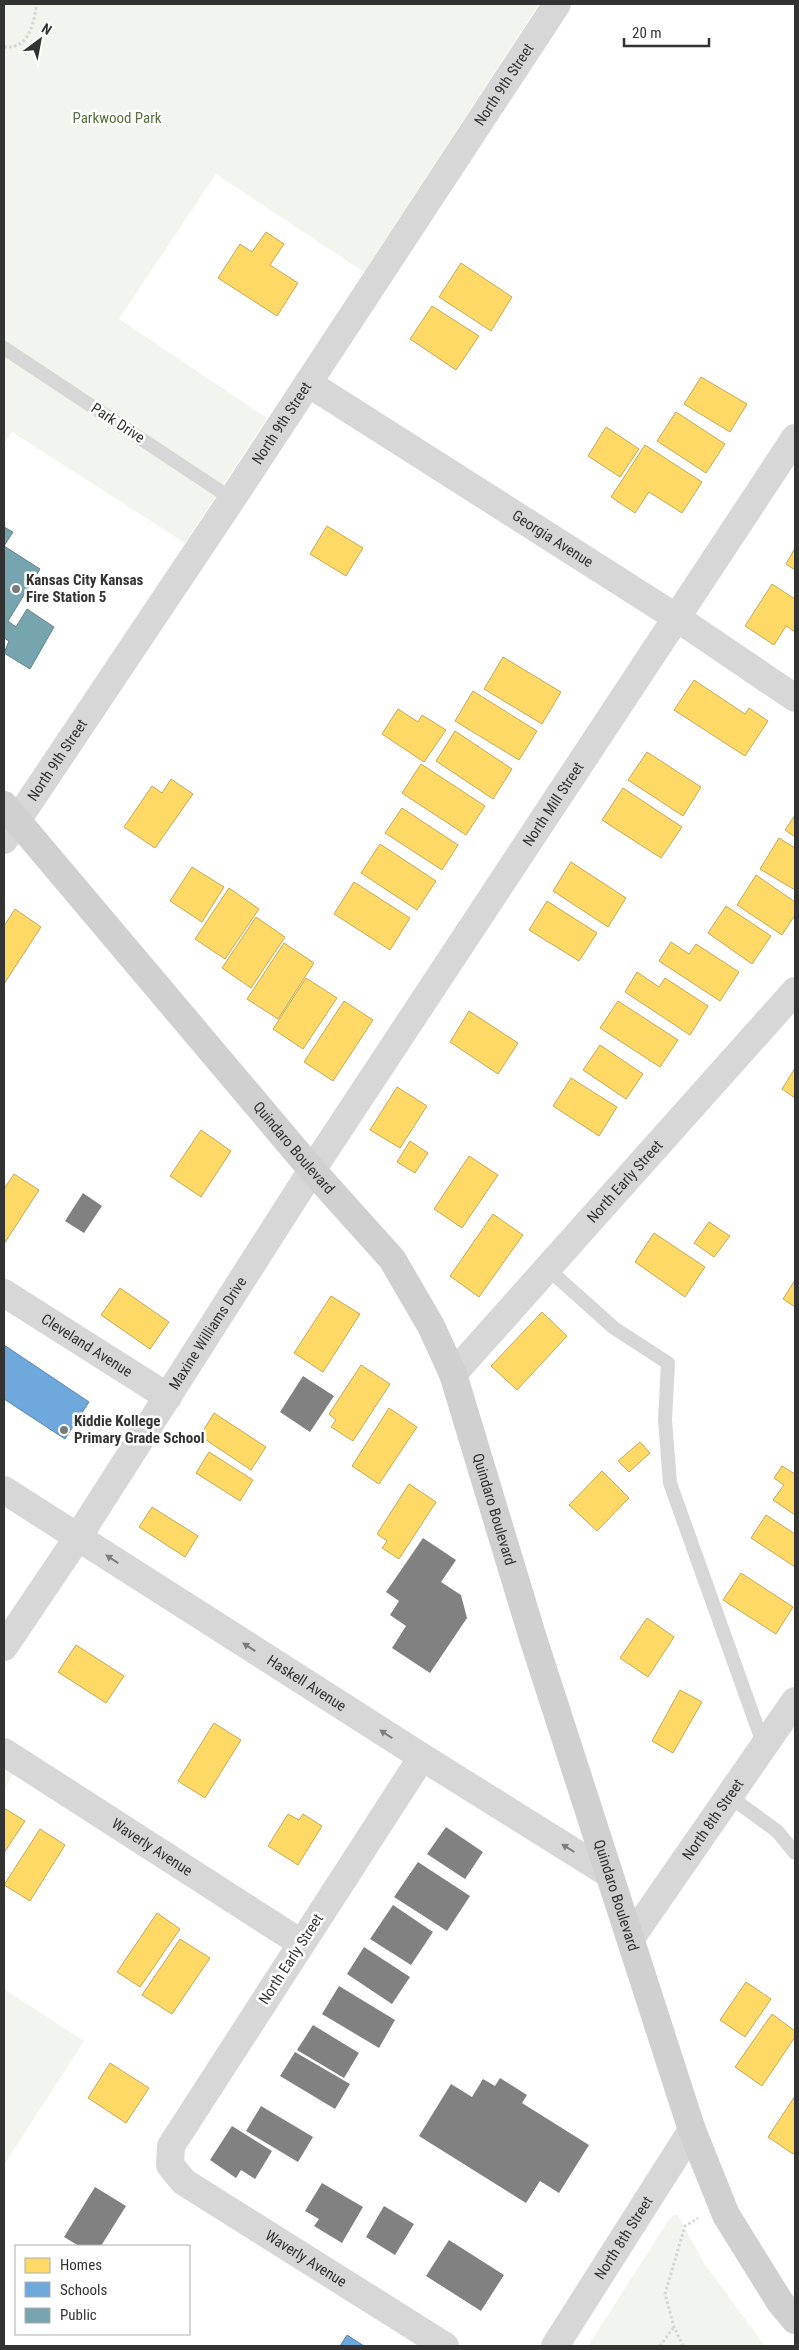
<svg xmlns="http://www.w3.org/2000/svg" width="799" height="2350" font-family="'Roboto Condensed',sans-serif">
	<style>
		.green { fill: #f1f5ed }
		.homes { fill: #ffd966; stroke: #c2a757 }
		.schools { fill: #6fa8dc; stroke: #5d85a9 }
		.public { fill: #76a5af; stroke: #62838a }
		.building { fill: #818181 }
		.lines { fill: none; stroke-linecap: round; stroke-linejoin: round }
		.path { stroke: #d6d6d6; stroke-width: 3; stroke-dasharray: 2.5 2.5; stroke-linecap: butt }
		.service { stroke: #d7d7d7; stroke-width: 14 }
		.minor { stroke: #d7d7d7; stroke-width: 28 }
		.secondary { stroke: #d0d0d0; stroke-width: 28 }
		.oneway { fill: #7d7d7d }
		.poi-dot { fill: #7a7a7a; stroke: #fff; stroke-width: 2 }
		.labels { text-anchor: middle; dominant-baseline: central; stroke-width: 5; stroke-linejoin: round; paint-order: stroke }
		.street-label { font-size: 15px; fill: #333; stroke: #fff }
		.park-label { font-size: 15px; fill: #56703f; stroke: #fff }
		.poi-label { font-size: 15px; font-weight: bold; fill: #333; stroke: #fff; text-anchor: start }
	</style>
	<rect width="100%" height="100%" fill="#fff"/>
	<!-- green -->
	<path class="green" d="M4,4H539L364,272L216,174L119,319L267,418L185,543L12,432L4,444Z
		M4,1768L13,1774L4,1790Z
		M4,1989L84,2041L4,2165Z
		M674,2215H678L704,2263L765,2346H588L670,2218Z"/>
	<!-- homes -->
	<path class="homes" d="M266,232L284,244L270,265L298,283L277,316L218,278L240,244L252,252Z
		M461,263L512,297L491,331L439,297Z
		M432,306L479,336L456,370L410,339Z
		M701,377L747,404L730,432L684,404Z
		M676,412L725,444L706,473L657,441Z
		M606,427L639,449L620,477L588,456Z
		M645,445L702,482L682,513L649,492L635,513L611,497Z
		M327,526L363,548L346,576L310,554Z
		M795,548V570L786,564Z
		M772,584L795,599V632L786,626L774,645L745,626Z
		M503,657L561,692L542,724L484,689Z
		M694,680L745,714L749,708L768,721L745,756L674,710Z
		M473,691L537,731L519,760L455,721Z
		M398,709L418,722L422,715L446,730L424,762L382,734Z
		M455,731L512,769L493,799L436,761Z
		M647,752L701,787L683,816L628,780Z
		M421,764L485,806L466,835L402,793Z
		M171,779L193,794L155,848L124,827L152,786L162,793Z
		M623,788L682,827L661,858L602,820Z
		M402,808L458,845L442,870L385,833Z
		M795,815V837L785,830Z
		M779,838L795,848V890L760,869Z
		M380,844L436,881L417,910L361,873Z
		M571,862L626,898L608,927L553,891Z
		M192,867L224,887L202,922L170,901Z
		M756,875L795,902V915L782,935L737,905Z
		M354,882L410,918L390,950L334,914Z
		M229,888L259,909L225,959L195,939Z
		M547,901L597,933L579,961L529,930Z
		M726,906L771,936L752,964L708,933Z
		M15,909L41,927L4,984V926Z
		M256,917L285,937L251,988L222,968Z
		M671,942L689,954L696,944L739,972L720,1001L659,961Z
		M284,943L314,963L278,1019L247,999Z
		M637,972L659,987L665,978L708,1006L690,1035L625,992Z
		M306,978L337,998L303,1049L273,1029Z
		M344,1001L373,1020L333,1081L304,1062Z
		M618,1001L678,1040L660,1067L600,1028Z
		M469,1011L518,1043L498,1074L450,1042Z
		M600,1045L643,1074L626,1099L583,1070Z
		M795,1068V1098L782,1089Z
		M571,1078L617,1107L599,1136L553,1106Z
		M397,1087L427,1106L400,1148L370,1130Z
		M201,1130L231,1151L201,1197L170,1176Z
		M410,1141L428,1153L415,1173L397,1162Z
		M469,1156L498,1175L462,1228L434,1209Z
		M14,1174L39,1190L4,1244V1189Z
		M493,1214L523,1235L479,1297L450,1276Z
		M709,1222L730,1236L714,1257L694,1243Z
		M654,1233L705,1267L685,1297L635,1262Z
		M795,1280V1307L783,1299Z
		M120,1288L169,1322L150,1349L101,1315Z
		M331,1296L360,1314L323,1372L294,1353Z
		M542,1312L567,1336L517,1390L491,1366Z
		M361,1365L390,1384L353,1441L331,1427L336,1420L329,1414Z
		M389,1408L417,1427L379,1484L352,1466Z
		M214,1413L266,1447L251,1470L200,1436Z
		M640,1442L650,1453L629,1472L618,1461Z
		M209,1452L253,1480L240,1501L196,1473Z
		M782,1466L795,1474V1515L773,1500L784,1485L774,1478Z
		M602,1471L629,1498L597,1531L569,1505Z
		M409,1484L436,1502L399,1559L382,1548L387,1541L377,1534Z
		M152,1507L198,1536L185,1557L139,1527Z
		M766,1515L795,1534V1567L751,1538Z
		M741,1573L793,1607L776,1634L723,1600Z
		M647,1618L674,1637L648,1677L620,1658Z
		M76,1645L124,1676L106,1703L58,1672Z
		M680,1690L702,1702L673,1753L652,1741Z
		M214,1723L241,1740L205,1798L178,1781Z
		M4,1808L25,1821L4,1853Z
		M288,1814L299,1820L303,1814L322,1826L298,1865L268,1846Z
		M40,1829L65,1845L30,1901L4,1885Z
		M157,1913L180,1929L140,1987L117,1972Z
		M180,1939L210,1958L172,2014L142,1995Z
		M746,1982L771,1999L745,2037L720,2020Z
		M772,2014L795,2031V2037L762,2086L735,2067Z
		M110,2063L149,2088L126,2123L88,2098Z
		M795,2096V2151L793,2154L768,2137Z"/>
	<!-- schools -->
	<path class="schools" d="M4,1345L89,1402L65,1439L4,1399Z
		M347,2335L364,2346H340Z"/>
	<!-- public -->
	<path class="public" d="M4,527L13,532L4,546Z
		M4,546L40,569L8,621L16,627L27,609L54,627L30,669L4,653L9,641L4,638Z"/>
	<!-- building -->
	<path class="building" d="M83,1193L102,1206L84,1233L65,1221Z
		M303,1376L334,1396L310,1432L280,1412Z
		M423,1538L456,1560L441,1582L461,1595L467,1618L430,1673L392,1648L406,1626L390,1615L399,1601L386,1592Z
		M446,1827L483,1852L465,1879L427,1854Z
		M418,1862L470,1896L447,1931L394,1897Z
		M393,1905L433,1932L411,1965L370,1939Z
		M364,1947L410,1977L392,2004L347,1974Z
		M339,1986L395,2020L379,2048L322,2014Z
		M313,2025L359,2053L344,2078L297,2050Z
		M295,2052L350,2084L335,2109L280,2076Z
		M500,2078L527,2095L522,2103L589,2145L559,2193L540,2181L526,2203L419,2136L451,2084L472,2097L483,2079L495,2086Z
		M261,2106L313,2137L298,2162L246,2131Z
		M232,2126L272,2151L255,2179L241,2170L236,2178L210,2160Z
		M322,2183L363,2207L342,2243L314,2226L319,2219L305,2211Z
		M95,2187L126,2206L101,2246H79L64,2237Z
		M384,2206L414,2224L395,2255L366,2237Z
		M449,2240L504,2275L481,2311L426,2276Z"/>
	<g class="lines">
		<!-- path -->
		<path class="path" d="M4,47C30,49 33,24 37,4
			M660,2346L674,2327
			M683,2346L674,2327L665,2294L685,2226L698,2218"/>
		<!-- service -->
		<path class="service" d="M4,348L232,499
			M547,1268L614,1328L668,1363L665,1420L670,1483L764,1746
			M729,1796L777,1831L795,1853"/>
		<!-- minor -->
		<g class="minor">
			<path id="s1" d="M308,383L677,618L795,698"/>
			<path id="s2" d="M4,840L232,499L557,4"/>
			<path id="s3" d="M4,1293L168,1397"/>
			<path id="s4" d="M453,1374L795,991"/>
			<path id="s5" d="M4,1490L422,1757L609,1874"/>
			<path id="s6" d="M4,1647L78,1537L312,1170L795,438"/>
			<path id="s7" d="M4,1752L301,1943"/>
			<path id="s8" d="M422,1757L171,2146L170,2165L184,2182L445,2346"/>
			<path id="s9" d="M631,1938L795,1701"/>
			<path id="s10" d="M555,2346L692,2130"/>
		</g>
		<!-- secondary -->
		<path class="secondary" id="s11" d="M4,805L312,1170L392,1259L431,1326L453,1374L532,1635L692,2130L726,2215L780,2302L795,2320"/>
	</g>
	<!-- one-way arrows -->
	<defs><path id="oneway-solid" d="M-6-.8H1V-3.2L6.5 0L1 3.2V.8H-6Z" transform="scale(1.25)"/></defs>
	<g class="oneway">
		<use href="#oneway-solid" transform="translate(112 1559) rotate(-147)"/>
		<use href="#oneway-solid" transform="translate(249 1647) rotate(-147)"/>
		<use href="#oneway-solid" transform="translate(386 1734) rotate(-147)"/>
		<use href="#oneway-solid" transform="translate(568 1848) rotate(-148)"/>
	</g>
	<!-- markers -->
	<g class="poi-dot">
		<circle cx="16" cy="589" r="5"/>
		<circle cx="64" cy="1430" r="5"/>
	</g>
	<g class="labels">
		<!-- street labels -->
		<g class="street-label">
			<text stroke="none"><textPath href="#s2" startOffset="906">North 9th Street</textPath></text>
			<text transform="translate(118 423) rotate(33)">Park Drive</text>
			<text stroke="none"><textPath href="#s2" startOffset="501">North 9th Street</textPath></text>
			<text stroke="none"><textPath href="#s1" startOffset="290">Georgia Avenue</textPath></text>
			<text stroke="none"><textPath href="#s2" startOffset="96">North 9th Street</textPath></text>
			<text stroke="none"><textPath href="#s6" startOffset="1006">North Mill Street</textPath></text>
			<text stroke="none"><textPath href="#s11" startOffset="449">Quindaro Boulevard</textPath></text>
			<text stroke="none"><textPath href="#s4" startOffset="258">North Early Street</textPath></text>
			<text stroke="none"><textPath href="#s6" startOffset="374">Maxine Williams Drive</textPath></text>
			<text stroke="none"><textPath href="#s3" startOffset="98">Cleveland Avenue</textPath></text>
			<text stroke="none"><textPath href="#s11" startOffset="869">Quindaro Boulevard</textPath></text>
			<text stroke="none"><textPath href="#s5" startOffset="359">Haskell Avenue</textPath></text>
			<text stroke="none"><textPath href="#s9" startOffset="144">North 8th Street</textPath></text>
			<text stroke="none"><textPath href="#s7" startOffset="176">Waverly Avenue</textPath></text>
			<text stroke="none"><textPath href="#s11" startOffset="1274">Quindaro Boulevard</textPath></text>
			<text transform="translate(291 1959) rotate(-57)">North Early Street</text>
			<text stroke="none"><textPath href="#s10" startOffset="128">North 8th Street</textPath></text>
			<text stroke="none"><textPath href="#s8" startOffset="648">Waverly Avenue</textPath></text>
		</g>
		<!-- park labels -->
		<g class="park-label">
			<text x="117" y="118">Parkwood Park</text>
		</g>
		<!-- poi labels -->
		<g class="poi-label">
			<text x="26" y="580">Kansas City Kansas<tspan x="26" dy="17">Fire Station 5</tspan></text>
			<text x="74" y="1421">Kiddie Kollege<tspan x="74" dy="17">Primary Grade School</tspan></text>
		</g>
	</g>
	<!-- border -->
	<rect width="799" height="2350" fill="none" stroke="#333333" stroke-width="10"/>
	<!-- legend -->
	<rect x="15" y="2245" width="175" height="90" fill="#ffffff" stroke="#adadad"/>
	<rect x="25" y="2258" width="25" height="15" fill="#ffd966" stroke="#adadad"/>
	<text x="60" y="2270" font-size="15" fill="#333333">Homes</text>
	<rect x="25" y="2282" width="25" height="15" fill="#6fa8dc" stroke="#adadad"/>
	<text x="60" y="2295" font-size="15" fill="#333333">Schools</text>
	<rect x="25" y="2308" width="25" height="15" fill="#76a5af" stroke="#adadad"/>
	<text x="60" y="2320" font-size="15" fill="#333333">Public</text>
	<!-- north arrow -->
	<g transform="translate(40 40) rotate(32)" stroke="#ffffff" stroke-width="4" paint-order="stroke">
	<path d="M0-4L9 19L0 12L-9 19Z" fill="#333333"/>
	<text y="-8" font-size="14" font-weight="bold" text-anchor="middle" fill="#333333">N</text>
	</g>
	<!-- scale -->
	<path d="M624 38v8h85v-8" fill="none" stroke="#333333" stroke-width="2.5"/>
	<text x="632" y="38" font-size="15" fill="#333333" stroke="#ffffff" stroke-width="4" paint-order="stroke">20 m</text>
</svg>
